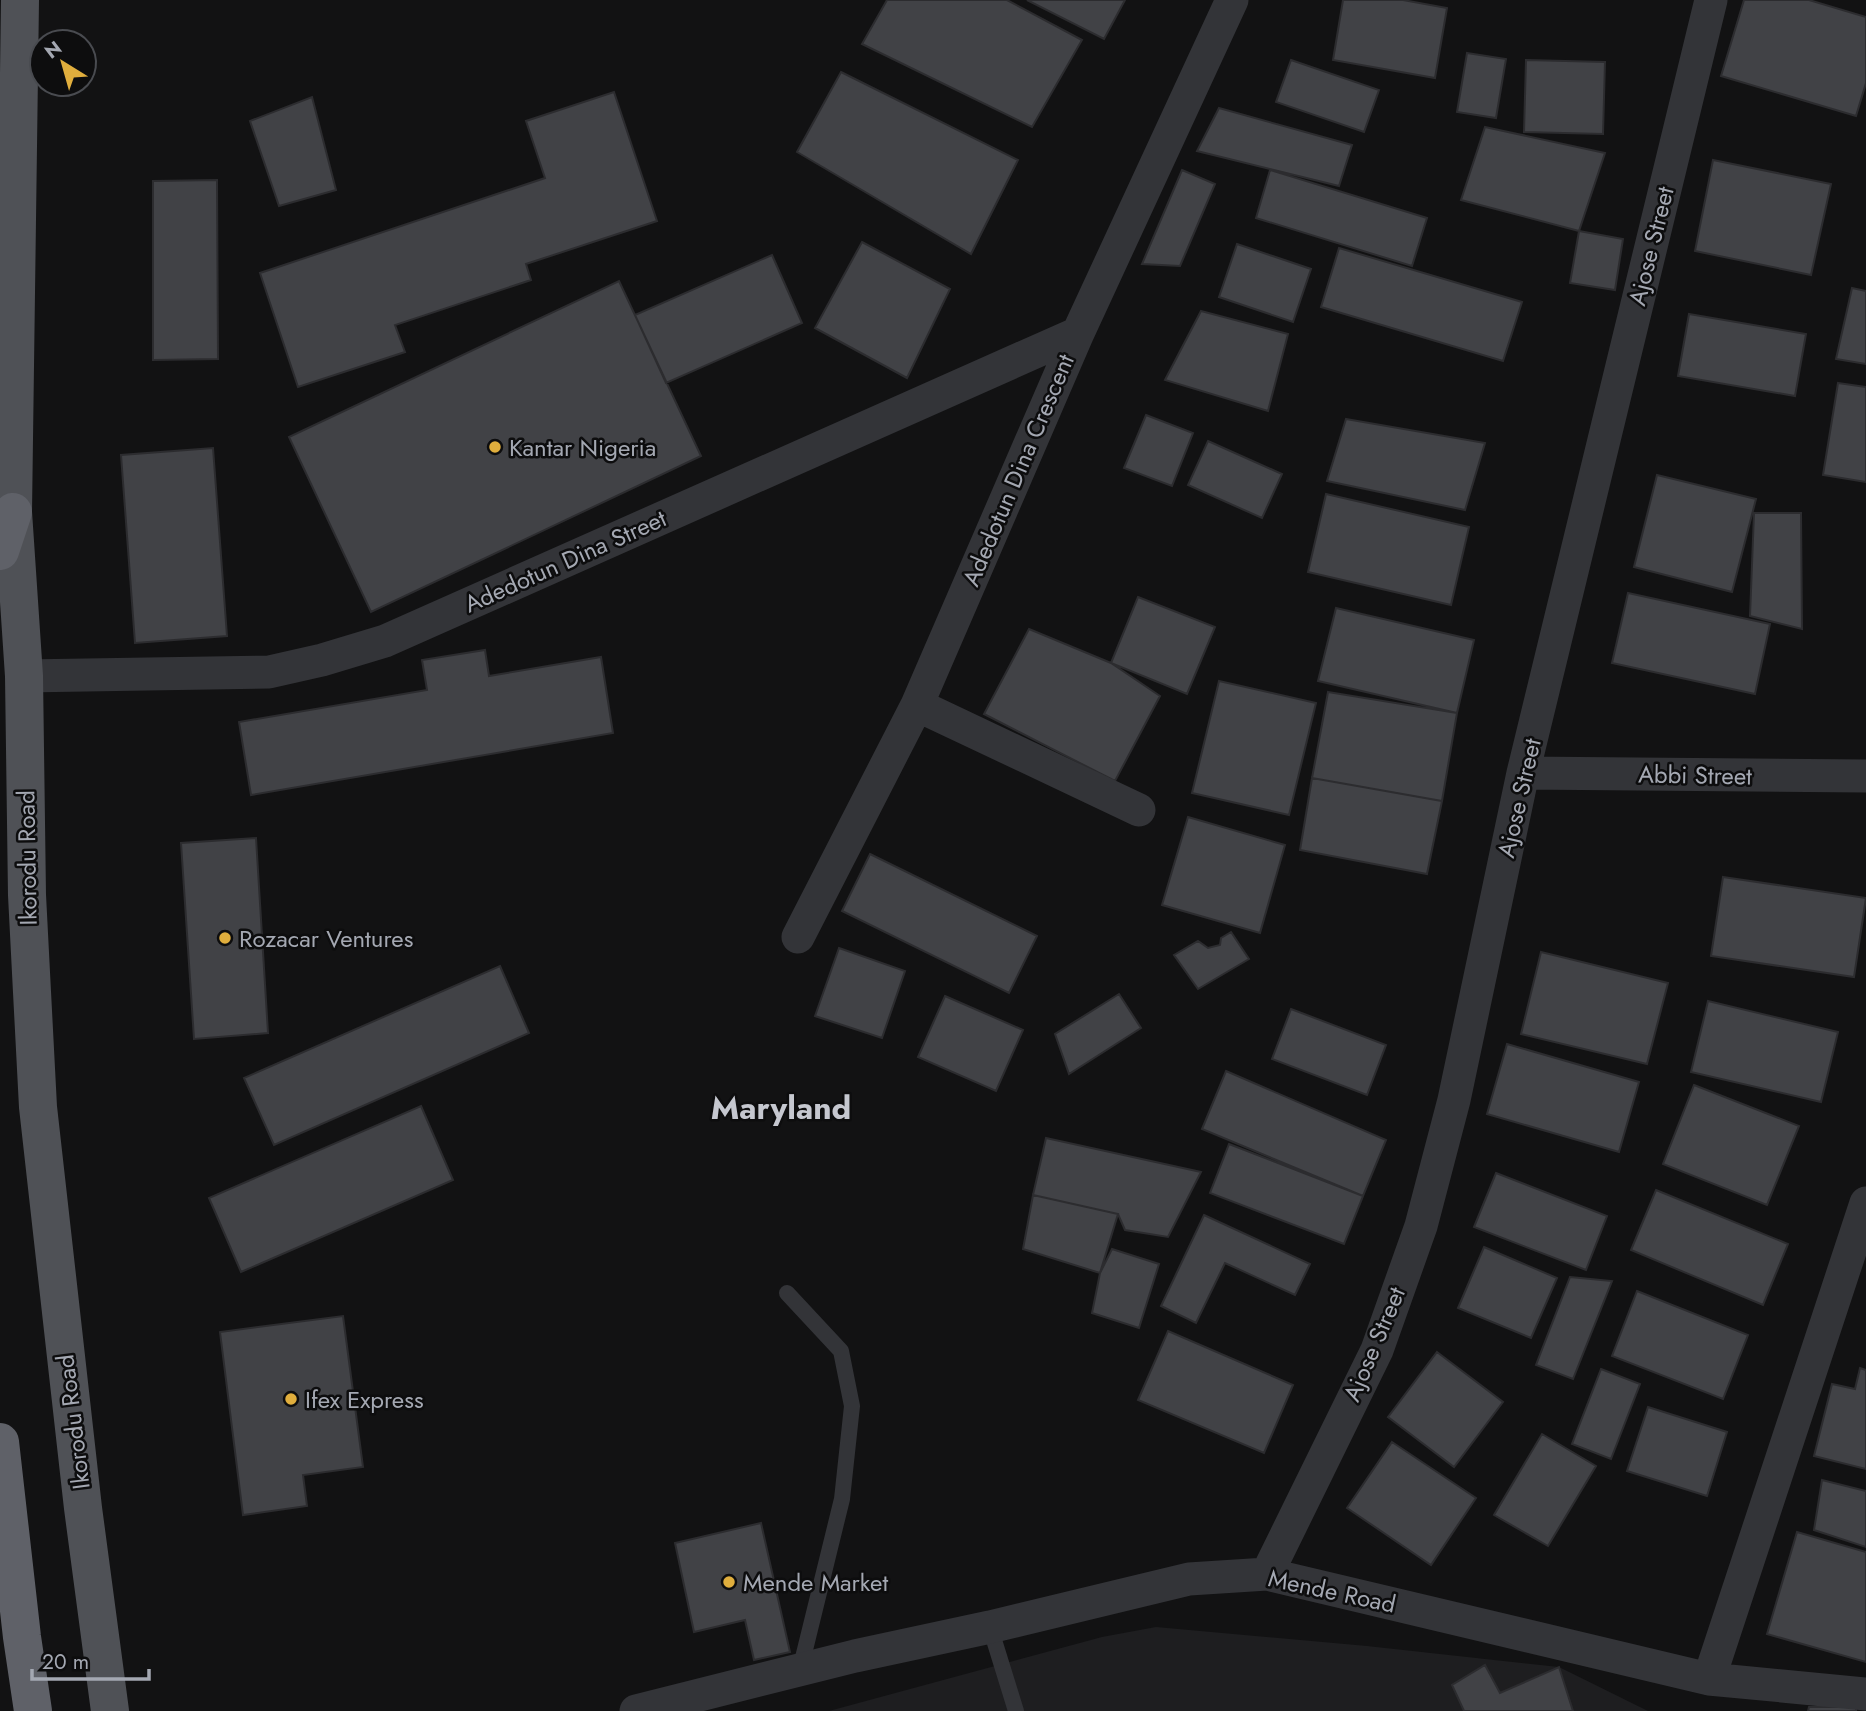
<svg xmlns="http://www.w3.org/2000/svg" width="1866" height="1711" font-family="Jost,sans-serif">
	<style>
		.built { fill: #1e1e20 }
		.building { fill: #414246; stroke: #2c2c2f; stroke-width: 2 }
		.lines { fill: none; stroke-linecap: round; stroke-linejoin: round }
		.service { stroke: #333438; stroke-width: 16 }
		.minor { stroke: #333438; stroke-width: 33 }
		.primary { stroke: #4f5156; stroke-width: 38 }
		.motorway { stroke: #5f6168; stroke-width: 38 }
		.poi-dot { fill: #e0ae3d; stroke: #0d0d0e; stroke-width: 2.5 }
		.labels { text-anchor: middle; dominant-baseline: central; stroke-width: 5; stroke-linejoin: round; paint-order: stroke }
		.street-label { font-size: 24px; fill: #a4a8b2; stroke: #0d0d0e }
		.poi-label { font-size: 24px; fill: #a4a8b2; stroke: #0d0d0e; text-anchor: start }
		.district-label { font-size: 32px; font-weight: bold; fill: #c5c7cf; stroke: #0d0d0e }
	</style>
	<rect width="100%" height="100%" fill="#121213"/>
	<!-- built -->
	<path class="built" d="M1156,1627L1367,1646L1559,1667L1648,1711H829L1102,1637Z"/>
	<!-- building -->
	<path class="building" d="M887,0H1007L1082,40L1032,127L862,44Z
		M1027,0H1125L1104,39Z
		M1343,0H1403L1447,8L1435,78L1333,60Z
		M1744,0H1809L1866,17V83L1856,116L1721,76Z
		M1467,53L1506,59L1496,118L1457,112Z
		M1291,60L1379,90L1364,132L1276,102Z
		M1526,60L1605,62L1603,134L1524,132Z
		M841,72L1018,160L971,254L797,152Z
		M614,92L657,221L526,264L531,280L395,325L405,352L298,387L260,273L545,178L526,121Z
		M312,97L336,190L279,206L250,121Z
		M1219,108L1352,145L1339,186L1197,151Z
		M1485,127L1605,153L1579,231L1461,200Z
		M1713,160L1831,184L1811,275L1695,251Z
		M1182,170L1215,184L1180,266L1142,264Z
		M1270,170L1427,218L1412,266L1256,218Z
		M217,180L218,359L153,360V181Z
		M1579,231L1623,239L1615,290L1570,283Z
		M862,242L950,289L907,378L815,328Z
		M1237,244L1311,269L1293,322L1219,297Z
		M1339,248L1522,302L1503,361L1321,307Z
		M772,255L802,323L666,383L635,315Z
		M619,281L701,456L371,612L289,437Z
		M1852,288L1866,291V364L1836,359Z
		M1201,311L1288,334L1268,411L1165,380Z
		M1689,314L1806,334L1795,396L1678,376Z
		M1838,383L1866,387V482L1823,475Z
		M1146,415L1193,433L1172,486L1124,468Z
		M1346,419L1485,443L1465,510L1327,481Z
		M1208,441L1282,474L1262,518L1188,485Z
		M213,448L227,636L135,643L121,455Z
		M1657,475L1756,499L1732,592L1634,567Z
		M1326,494L1469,527L1451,605L1308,572Z
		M1754,513H1801L1802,629L1750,616Z
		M1628,593L1770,624L1755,694L1612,663Z
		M1138,597L1215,627L1187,694L1111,663Z
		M1336,608L1474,640L1457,713L1318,681Z
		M1029,629L1111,663L1160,696L1115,781L984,714Z
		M485,650L489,676L601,657L613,733L251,795L239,722L427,690L422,660Z
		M1219,681L1316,703L1289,815L1192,793Z
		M1328,692L1457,713L1442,801L1312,778Z
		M1312,778L1442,801L1427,874L1300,850Z
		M1188,817L1285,845L1260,933L1162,905Z
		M256,838L268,1033L194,1039L181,843Z
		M870,854L1037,936L1009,993L842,911Z
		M1723,877L1866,898L1854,977L1711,956Z
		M1231,932L1249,959L1198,989L1174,955L1198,941L1208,948L1220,945L1221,938Z
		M839,948L905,971L882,1038L815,1016Z
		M1541,952L1668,983L1647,1064L1521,1034Z
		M500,966L529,1033L274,1145L244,1078Z
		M1119,994L1141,1028L1069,1074L1055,1034Z
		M945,996L1023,1030L996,1091L918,1057Z
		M1708,1001L1838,1032L1821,1102L1691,1072Z
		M1291,1009L1386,1045L1367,1095L1272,1059Z
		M1507,1044L1639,1082L1619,1152L1487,1114Z
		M1226,1071L1386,1140L1363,1196L1202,1129Z
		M1694,1085L1799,1126L1767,1205L1663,1164Z
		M421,1106L453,1180L241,1272L209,1198Z
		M1046,1138L1201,1172L1168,1237L1125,1230L1118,1214L1033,1195Z
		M1229,1144L1363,1196L1344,1244L1210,1193Z
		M1496,1173L1607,1216L1586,1270L1474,1227Z
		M1656,1190L1788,1244L1763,1305L1631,1250Z
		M1033,1195L1118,1214L1100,1273L1023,1249Z
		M1204,1215L1310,1264L1295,1295L1225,1263L1196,1323L1161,1306Z
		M1484,1247L1557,1278L1531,1338L1458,1308Z
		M1112,1249L1159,1264L1139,1328L1092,1313L1100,1273Z
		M1570,1277L1612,1281L1573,1379L1536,1365Z
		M1637,1291L1748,1335L1723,1399L1612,1356Z
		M343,1316L363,1467L303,1475L307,1506L243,1515L220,1332Z
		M1168,1331L1293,1385L1264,1453L1138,1400Z
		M1437,1352L1503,1402L1454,1467L1388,1417Z
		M1860,1368L1866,1370V1469L1814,1456L1832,1384L1855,1389Z
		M1601,1369L1640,1384L1611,1459L1572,1444Z
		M1648,1407L1727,1432L1707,1496L1627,1471Z
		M1542,1434L1596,1466L1548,1546L1494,1515Z
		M1392,1442L1476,1498L1431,1565L1347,1508Z
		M1822,1480L1866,1491V1547L1814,1530Z
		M761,1523L790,1652L754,1660L745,1620L694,1632L675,1543Z
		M1797,1532L1866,1552V1662L1767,1634Z
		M1485,1665L1500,1693L1559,1667L1573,1711H1464L1452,1685Z
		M1809,1707H1856V1711H1808Z"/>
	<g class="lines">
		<!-- service -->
		<path class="service" d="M787,1293L841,1351L852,1406L842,1499L800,1670
			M990,1627L1016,1711"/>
		<!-- minor -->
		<path class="minor" d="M24,676L269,672L322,660L385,641L1078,333
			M917,705L1139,810
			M1523,773L1866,776
			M798,937L917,705L1078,333L1232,0
			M1267,1574L1377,1350L1421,1226L1454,1100L1523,773L1711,0
			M1709,1679L1866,1203
			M636,1711L855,1656L990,1627L1189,1579L1267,1574L1709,1679L1866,1694"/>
		<!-- primary -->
		<path class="primary" d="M20,0L13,512L24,676L27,895L32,992L38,1107L83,1508L110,1711"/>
		<!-- motorway -->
		<path class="motorway" d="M0,551L13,512
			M0,1442L22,1637L33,1711"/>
	</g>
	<!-- markers -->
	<g class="poi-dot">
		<circle cx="495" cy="447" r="7"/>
		<circle cx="225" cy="938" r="7"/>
		<circle cx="291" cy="1399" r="7"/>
		<circle cx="729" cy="1582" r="7"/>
	</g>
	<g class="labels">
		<!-- street labels -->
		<g class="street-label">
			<text transform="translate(1651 246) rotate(-76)">Ajose Street</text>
			<text transform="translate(1018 470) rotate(-67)">Adedotun Dina Crescent</text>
			<text transform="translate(565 561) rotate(-24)">Adedotun Dina Street</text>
			<text transform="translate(1695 775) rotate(1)">Abbi Street</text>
			<text transform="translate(1519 798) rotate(-77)">Ajose Street</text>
			<text transform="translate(27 858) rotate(-91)">Ikorodu Road</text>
			<text transform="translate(1374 1344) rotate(-67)">Ajose Street</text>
			<text transform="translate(73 1422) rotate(-97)">Ikorodu Road</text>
			<text transform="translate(1332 1591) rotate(12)">Mende Road</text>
		</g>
		<!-- poi labels -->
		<g class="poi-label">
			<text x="509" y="447">Kantar Nigeria</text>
			<text x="239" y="938">Rozacar Ventures</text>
			<text x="305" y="1399">Ifex Express</text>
			<text x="743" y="1582">Mende Market</text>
		</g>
		<!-- district labels -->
		<g class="district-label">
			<text x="781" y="1108">Maryland</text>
		</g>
	</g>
	<!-- north arrow -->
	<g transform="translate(63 63) rotate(323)"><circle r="33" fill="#0d0d0e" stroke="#494b50" stroke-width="2"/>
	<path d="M0-5L12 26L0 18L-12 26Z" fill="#e0ae3d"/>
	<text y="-10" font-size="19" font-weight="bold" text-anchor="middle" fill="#a4a8b2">N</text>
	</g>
	<!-- scale -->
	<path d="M32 1669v10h117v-10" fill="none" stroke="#a4a8b2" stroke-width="3.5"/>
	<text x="42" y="1669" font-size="21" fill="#a4a8b2" stroke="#0d0d0e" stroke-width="5" paint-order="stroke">20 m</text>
</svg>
